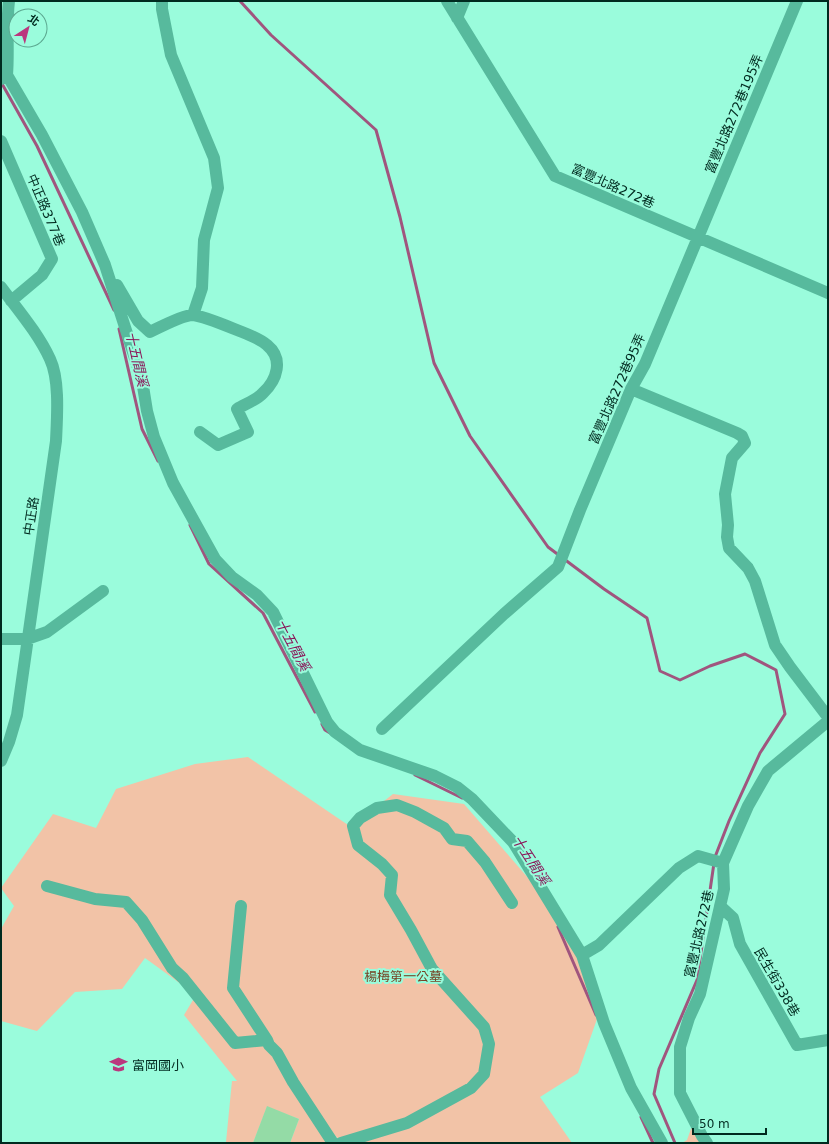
<svg xmlns="http://www.w3.org/2000/svg" width="829" height="1144" font-family="'DejaVu Sans','Noto Sans TC',sans-serif">
	<style>
		.green { fill: #f2c3a7 }
		.lines { fill: none; stroke-linecap: round; stroke-linejoin: round }
		.stream { stroke: #a0557e; stroke-width: 3 }
		.building { fill: #94dba6 }
		.minor { stroke: #57ba9d; stroke-width: 12 }
		.labels { text-anchor: middle; dominant-baseline: central; stroke-width: 4; stroke-linejoin: round; paint-order: stroke }
		.street-label { font-size: 13px; fill: #002a1f; stroke: #9afcdc }
		.park-label { font-size: 13px; fill: #754426; stroke: #9afcdc }
		.poi-label { font-size: 13px; fill: #002a1f; stroke: #9afcdc; text-anchor: start }
		.water-label { font-size: 14px; font-style: italic; fill: #8a1759; stroke: #9afcdc }
	</style>
	<rect width="100%" height="100%" fill="#9afcdc"/>
	<!-- green -->
	<path class="green" d="M248,757L351,827L393,794L464,804L529,879L570,938L603,1002L578,1073L540,1097L572,1143H340L341,1142L294,1091L333,1143H290L299,1119L267,1107L253,1143L226,1142L232,1081H240H237L184,1015L196,995L145,958L122,989L75,992L37,1031L1,1021V929L14,906L1,888L53,814L96,828L116,789L195,764Z
		M693,1123L704,1143H682L687,1140Z"/>
	<g class="lines">
		<!-- stream -->
		<path class="stream" d="M240,1L271,35L376,130L400,217L434,363L470,436L548,547L560,556
			M1,82L37,146L114,310
			M119,329L142,429L158,461
			M190,525L209,564L263,613L315,712
			M564,559L604,589L647,618L660,671L680,680L710,666L745,654L776,670L785,714L760,753L729,821L715,857
			M322,724L325,730L330,733
			M415,775L462,798
			M558,927L596,1015
			M641,1117L653,1143
			M675,1143L654,1094L659,1069L697,980L714,863"/>
	</g>
	<!-- building -->
	<path class="building" d="M267,1106L299,1119L290,1143H253Z"/>
	<g class="lines">
		<!-- minor -->
		<path class="minor" d="M162,1V9L171,55L214,158L218,188L204,240L202,288L193,315
			M447,1L555,176L828,293
			M457,18L464,1
			M7,75L42,135L82,212L105,265L142,380L147,411L154,437L173,483L215,559L232,577L257,595L273,612L327,722L335,732L360,750L435,776L457,787L472,799L513,842L582,955L604,1023L631,1088L662,1143
			M1,79L7,75C9,50 6,26 9,1
			M1,141L52,259L42,275L11,301
			M117,285L138,321L150,332C160,327 183,315 193,315C203,316 227,326 237,330C247,334 259,338 267,345C284,359 277,380 263,393C257,400 245,404 237,409L248,432L218,445L200,432
			M1,287C18,310 38,333 50,359C60,380 57,418 56,441L17,715L9,742L1,761
			M631,389L737,433L742,436L745,443L732,458L725,494L728,525L727,537L729,548L748,568L755,581L775,645L790,667L828,717
			M1,639H27L47,632L103,591
			M382,729L504,614L558,567L580,510L631,389L645,364L797,1
			M47,886L95,899L126,902L142,920L172,968L183,978L235,1043L267,1040
			M241,906L233,988L267,1040L269,1045L277,1053L293,1082L333,1143
			M720,906L733,918L740,944L797,1045L828,1040
			M582,955L599,945L679,868L698,856L723,863
			M341,1143L407,1123L471,1088L484,1074L489,1044L484,1027L432,969L411,930L390,895L392,875L382,864L358,845L353,826L360,818L377,808L397,805L415,812L444,828L452,839L467,841L485,862L512,903
			M707,1143L702,1136L680,1093V1047L689,1018L700,994L724,889L723,863L748,806L768,771L828,721"/>
	</g>
	<!-- icons -->
	<defs>
		<symbol id="school-bare" viewBox="-9 -9 18 18"><path d="M0-5L7-2L0 1L-7-2ZM-4 1L0 2.5L4 1V4Q0 6-4 4Z" fill="#bb377e" stroke="#9afcdc" stroke-width="2.5" paint-order="stroke"/></symbol>
	</defs>
	<g fill-rule="evenodd">
		<use href="#school-bare" x="106" y="1052" width="25" height="25"/>
	</g>
	<g class="labels">
		<!-- street labels -->
		<g class="street-label">
			<text transform="translate(734 114) rotate(-67)">富豐北路272巷195弄</text>
			<text transform="translate(613 186) rotate(24)">富豐北路272巷</text>
			<text transform="translate(46 210) rotate(67)">中正路377巷</text>
			<text transform="translate(617 389) rotate(-66)">富豐北路272巷95弄</text>
			<text transform="translate(31 516) rotate(-81)">中正路</text>
			<text transform="translate(699 934) rotate(-77)">富豐北路272巷</text>
			<text transform="translate(777 982) rotate(60)">民生街338巷</text>
		</g>
		<!-- park labels -->
		<g class="park-label">
			<text x="403" y="976">楊梅第一公墓</text>
		</g>
		<!-- poi labels -->
		<g class="poi-label">
			<text x="132" y="1065">富岡國小</text>
		</g>
		<!-- water labels -->
		<g class="water-label">
			<text transform="translate(137 359) rotate(77)">十五間溪</text>
			<text transform="translate(293 645) rotate(62)">十五間溪</text>
			<text transform="translate(531 860) rotate(57)">十五間溪</text>
		</g>
	</g>
	<!-- border -->
	<rect width="829" height="1144" fill="none" stroke="#002a1f" stroke-width="4"/>
	<!-- north arrow -->
	<g transform="translate(28 28) rotate(36)"><circle r="19" fill="#9afcdc" stroke="#5ca890"/>
	<path d="M0-3L7 15L0 10L-7 15Z" fill="#bb377e"/>
	<text y="-6" font-size="11" font-weight="bold" text-anchor="middle" fill="#002a1f">北</text>
	</g>
	<!-- scale -->
	<path d="M693 1128v6h73v-6" fill="none" stroke="#002a1f" stroke-width="2"/>
	<text x="699" y="1128" font-size="12" fill="#002a1f" stroke="#9afcdc" stroke-width="3" paint-order="stroke">50 m</text>
</svg>
